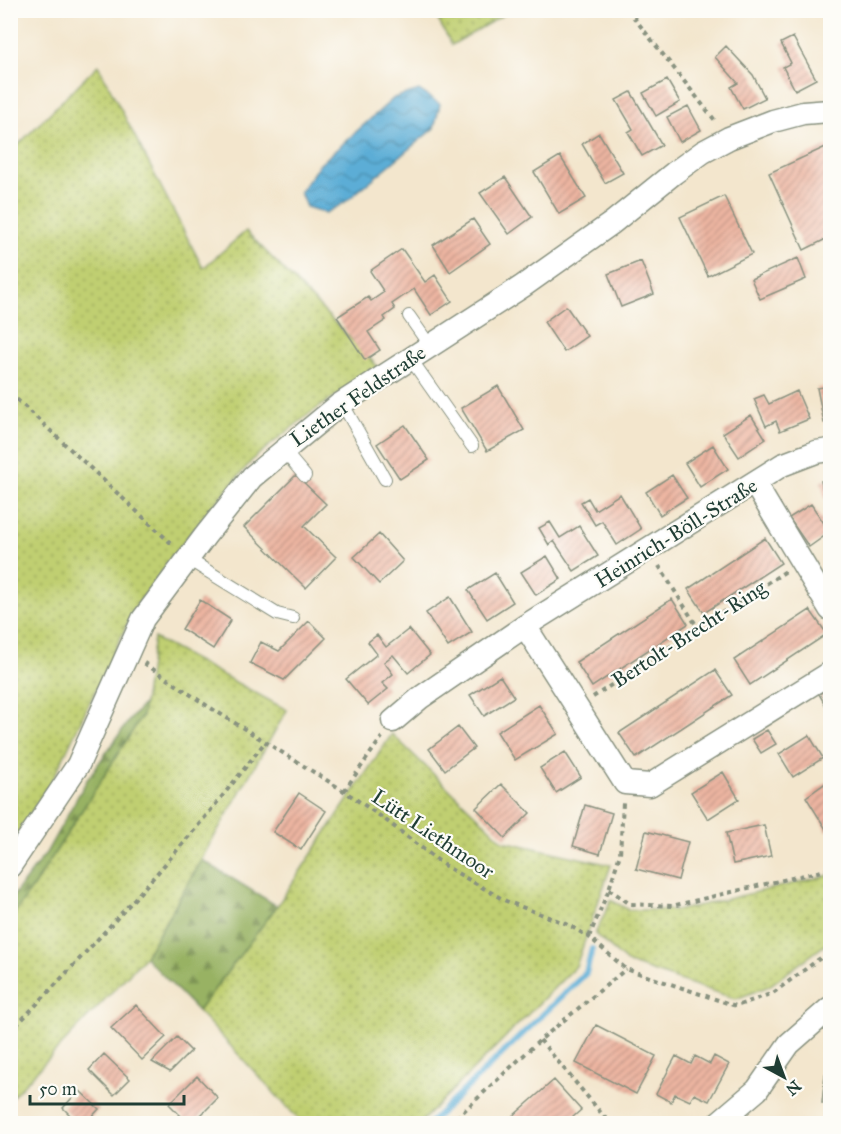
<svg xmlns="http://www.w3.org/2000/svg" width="841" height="1134" font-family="'IM FELL Great Primer',serif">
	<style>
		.grass { fill: url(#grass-dots); stroke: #708652; stroke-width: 1.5 }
		.forest { fill: url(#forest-firs); stroke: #5c784c; stroke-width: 1.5 }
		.water { fill: url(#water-waves); stroke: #3d7585; stroke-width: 1.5 }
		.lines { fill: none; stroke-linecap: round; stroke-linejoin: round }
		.stream { stroke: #5badd6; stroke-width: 6 }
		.building { fill: url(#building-hatch) }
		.lane-casing { stroke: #899280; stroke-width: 14 }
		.street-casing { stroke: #899280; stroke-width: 25 }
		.path { stroke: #899280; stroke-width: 4; stroke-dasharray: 4.5 4.5; stroke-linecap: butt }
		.lane { stroke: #fff; stroke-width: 12 }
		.street { stroke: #fff; stroke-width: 22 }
		.labels { text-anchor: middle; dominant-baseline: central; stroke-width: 4.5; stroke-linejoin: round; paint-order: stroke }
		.street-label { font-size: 21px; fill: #1f3d34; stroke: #fdfcf7 }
	</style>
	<defs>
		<pattern id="grass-dots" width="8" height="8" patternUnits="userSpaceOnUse" patternTransform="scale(1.5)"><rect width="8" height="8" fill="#c0cf71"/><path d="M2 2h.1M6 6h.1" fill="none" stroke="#9ba95e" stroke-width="1.8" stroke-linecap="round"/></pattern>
		<pattern id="forest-firs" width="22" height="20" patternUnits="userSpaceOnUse" patternTransform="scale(1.5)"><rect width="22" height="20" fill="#98b263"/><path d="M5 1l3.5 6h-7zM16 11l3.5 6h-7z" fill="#7b9252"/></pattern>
		<pattern id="water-waves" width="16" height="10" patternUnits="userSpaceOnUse" patternTransform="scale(1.5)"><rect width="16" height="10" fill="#5badd6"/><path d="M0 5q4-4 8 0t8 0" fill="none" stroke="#4b8eae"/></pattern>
		<pattern id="building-hatch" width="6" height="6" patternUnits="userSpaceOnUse" patternTransform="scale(1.5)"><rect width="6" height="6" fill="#edb5a1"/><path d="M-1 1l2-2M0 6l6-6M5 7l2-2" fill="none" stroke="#bf9484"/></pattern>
	</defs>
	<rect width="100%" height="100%" fill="#fdfcf7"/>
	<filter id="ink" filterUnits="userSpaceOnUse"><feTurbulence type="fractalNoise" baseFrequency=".0167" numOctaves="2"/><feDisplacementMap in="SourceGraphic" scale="12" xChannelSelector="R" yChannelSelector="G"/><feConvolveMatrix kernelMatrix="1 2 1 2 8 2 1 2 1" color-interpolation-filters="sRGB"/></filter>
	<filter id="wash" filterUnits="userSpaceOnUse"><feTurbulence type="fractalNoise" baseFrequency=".008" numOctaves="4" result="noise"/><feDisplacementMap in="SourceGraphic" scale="24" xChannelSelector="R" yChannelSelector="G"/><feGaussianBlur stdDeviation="1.35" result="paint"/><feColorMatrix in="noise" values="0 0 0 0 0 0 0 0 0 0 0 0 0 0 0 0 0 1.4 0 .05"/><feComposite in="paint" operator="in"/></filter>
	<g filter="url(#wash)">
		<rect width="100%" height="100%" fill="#f3e6cd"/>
		<!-- grass -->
		<path class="grass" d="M433,11H510L452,45Z
			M98,65L203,268L246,231L378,367L309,414L254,458L188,536L135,608L53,779L11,844L10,143L15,148Z
			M154,638L287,710L145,957L11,1098V918L33,887L142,716Z
			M392,734L503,841L611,865L576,966L420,1123H302L198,1011L277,906Z
			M830,875V941L769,986L736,999L628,963L595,934L611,900L629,910H680Z"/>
		<!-- forest -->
		<path class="forest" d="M144,703L142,716L33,887L11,918V899L46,853L87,780L128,722Z
			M202,860L277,906L198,1011L145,957Z"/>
		<!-- water -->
		<path class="water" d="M419,90L440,104L434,128L344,203L326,213L306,207L300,192L319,165L394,98Z"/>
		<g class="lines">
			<!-- stream -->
			<path class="stream" d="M429,1124L586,973L592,949"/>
		</g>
		<g id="blocks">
			<!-- building -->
			<path class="building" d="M793,37L816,79L795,90L783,67L791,63L781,43Z
				M726,46L753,75L765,98L743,109L731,87L738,83L715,57Z
				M667,80L680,102L656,116L643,93Z
				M631,92L662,145L642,156L628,132L633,129L616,100Z
				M688,106L701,130L680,142L667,117Z
				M599,133L623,173L605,183L582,144Z
				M830,145V205L825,208L830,219V237L804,250L769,173Z
				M560,156L586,198L559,214L534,172Z
				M505,177L532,217L509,234L480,193Z
				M724,196L752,254L708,276L680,217Z
				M473,219L490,244L450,272L433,245Z
				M402,249L425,282L435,275L452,301L431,315L414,289L392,304L395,309L384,317L386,320L368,332L380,350L365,360L337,317L368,297L371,301L384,292L370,271Z
				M798,258L806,279L760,299L751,279Z
				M641,261L654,294L621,307L608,274Z
				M566,306L587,336L564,352L544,322Z
				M498,386L524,430L487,451L461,408Z
				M830,386V422L824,423L817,388Z
				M797,391L809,419L780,431L776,421L766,426L754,399L764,395L769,404Z
				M751,415L766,439L739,457L723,433Z
				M405,425L429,460L400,479L377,444Z
				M713,445L728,469L700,487L685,463Z
				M296,475L326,504L304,526L336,557L306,588L244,527Z
				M672,475L687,498L660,515L646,492Z
				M830,480V498L825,499L821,481Z
				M620,494L641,529L617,545L602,521L595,525L581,502L588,498L595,510Z
				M811,504L830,532L809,547L789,518Z
				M550,522L560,538L579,526L598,556L574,571L554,541L549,545L539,528Z
				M379,534L403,561L379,584L354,557Z
				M765,538L781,563L704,613L688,589Z
				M547,556L561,579L536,595L521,572Z
				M495,573L513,602L487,619L468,590Z
				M450,597L472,632L448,647L426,613Z
				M672,599L688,624L592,687L576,662Z
				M200,600L231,620L213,649L182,629Z
				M810,610L827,634L750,685L734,660Z
				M309,621L326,638L284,680L250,663L261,642L279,651Z
				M409,629L430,655L408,673L393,655L384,662L393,674L382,683L388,689L368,705L346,679L377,654L368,642L377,635L386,647Z
				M715,670L732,695L636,758L619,733Z
				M500,676L514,697L484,716L470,695Z
				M830,687V713L819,694Z
				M539,705L558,734L515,760L497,732Z
				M458,727L474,748L445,770L429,749Z
				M767,730L776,744L761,753L752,739Z
				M809,735L823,758L793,777L779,754Z
				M565,752L581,777L556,793L540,768Z
				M723,772L739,799L708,819L691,792Z
				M830,780V829L827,831L806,797Z
				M501,784L530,813L505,838L476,808Z
				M299,793L326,811L301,850L273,832Z
				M585,805L612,813L600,854L573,846Z
				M764,825L771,856L733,864L726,833Z
				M646,831L688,842L678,880L636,869Z
				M136,1005L166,1037L142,1060L111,1028Z
				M596,1025L656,1056L636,1094L576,1063Z
				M177,1037L191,1051L170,1072L152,1062Z
				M104,1054L130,1079L114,1095L89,1070Z
				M676,1056L691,1064L695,1056L710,1064L714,1056L729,1064L709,1101L694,1094L690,1101L675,1094L671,1102L656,1094Z
				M825,1075H830V1104L822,1103Z
				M197,1076L218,1098L192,1124H189L169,1104Z
				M554,1080L581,1110L565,1124H504Z
				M79,1090L99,1109L85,1124H79L63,1108Z"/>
		</g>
	</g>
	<g filter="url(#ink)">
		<use href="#blocks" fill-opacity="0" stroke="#899280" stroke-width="1.5"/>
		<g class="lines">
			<defs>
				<path id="lane" d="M409,316L430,346
					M410,358L472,446
					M342,403L385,479
					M283,450L305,476
					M188,559L277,614L293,618"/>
				<path id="street" d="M830,450L816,452L782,465L525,626L625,783L650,785L830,673
					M755,484L830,609
					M393,721L420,698L525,626
					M10,866L78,765L143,619L205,536L252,477L339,405L523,286L612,223L674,173L703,152L729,138L773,121L803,113L830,111
					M717,1124L757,1090L789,1044L830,1008"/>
			</defs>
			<!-- lane casing -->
			<use href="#lane" class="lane-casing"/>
			<!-- street casing -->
			<use href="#street" class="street-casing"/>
			<!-- path -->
			<path class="path" d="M628,10L717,123
				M10,393L174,546
				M659,566L698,628
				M144,663L206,705L344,791L383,818L445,866L506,901L567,924L589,937L626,969L736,1006L773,993L830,951
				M593,697L786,571
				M344,791L382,737
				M609,889L630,904L672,906L830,869
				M589,937L609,889L620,854L623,803
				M10,1032C99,940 187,844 265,742
				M540,1040L607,1120L615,1124
				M450,1124L540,1040L626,969"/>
			<!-- lane -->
			<use href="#lane" class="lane"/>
			<!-- street -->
			<use href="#street" class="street"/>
		</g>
	</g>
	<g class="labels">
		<!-- street labels -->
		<g class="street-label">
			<text transform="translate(358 396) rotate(-35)">Liether Feldstraße</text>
			<text transform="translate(676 533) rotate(-32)">Heinrich-Böll-Straße</text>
			<text transform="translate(689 634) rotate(-33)">Bertolt-Brecht-Ring</text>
			<text transform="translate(433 834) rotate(34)">Lütt Liethmoor</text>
		</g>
	</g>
	<!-- margin -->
	<rect width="841" height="1134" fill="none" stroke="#fdfcf7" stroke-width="36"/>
	<!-- north arrow -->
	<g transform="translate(784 1077) rotate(139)" stroke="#fdfcf7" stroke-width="4.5" paint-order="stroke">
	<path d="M0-4.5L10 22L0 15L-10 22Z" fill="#1f3d34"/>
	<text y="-9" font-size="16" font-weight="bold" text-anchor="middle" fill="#1f3d34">N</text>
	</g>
	<!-- scale -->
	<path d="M30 1095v9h154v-9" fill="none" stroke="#1f3d34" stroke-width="3"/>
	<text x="39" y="1095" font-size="18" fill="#1f3d34" stroke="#fdfcf7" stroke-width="4.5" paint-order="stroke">50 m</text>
</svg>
